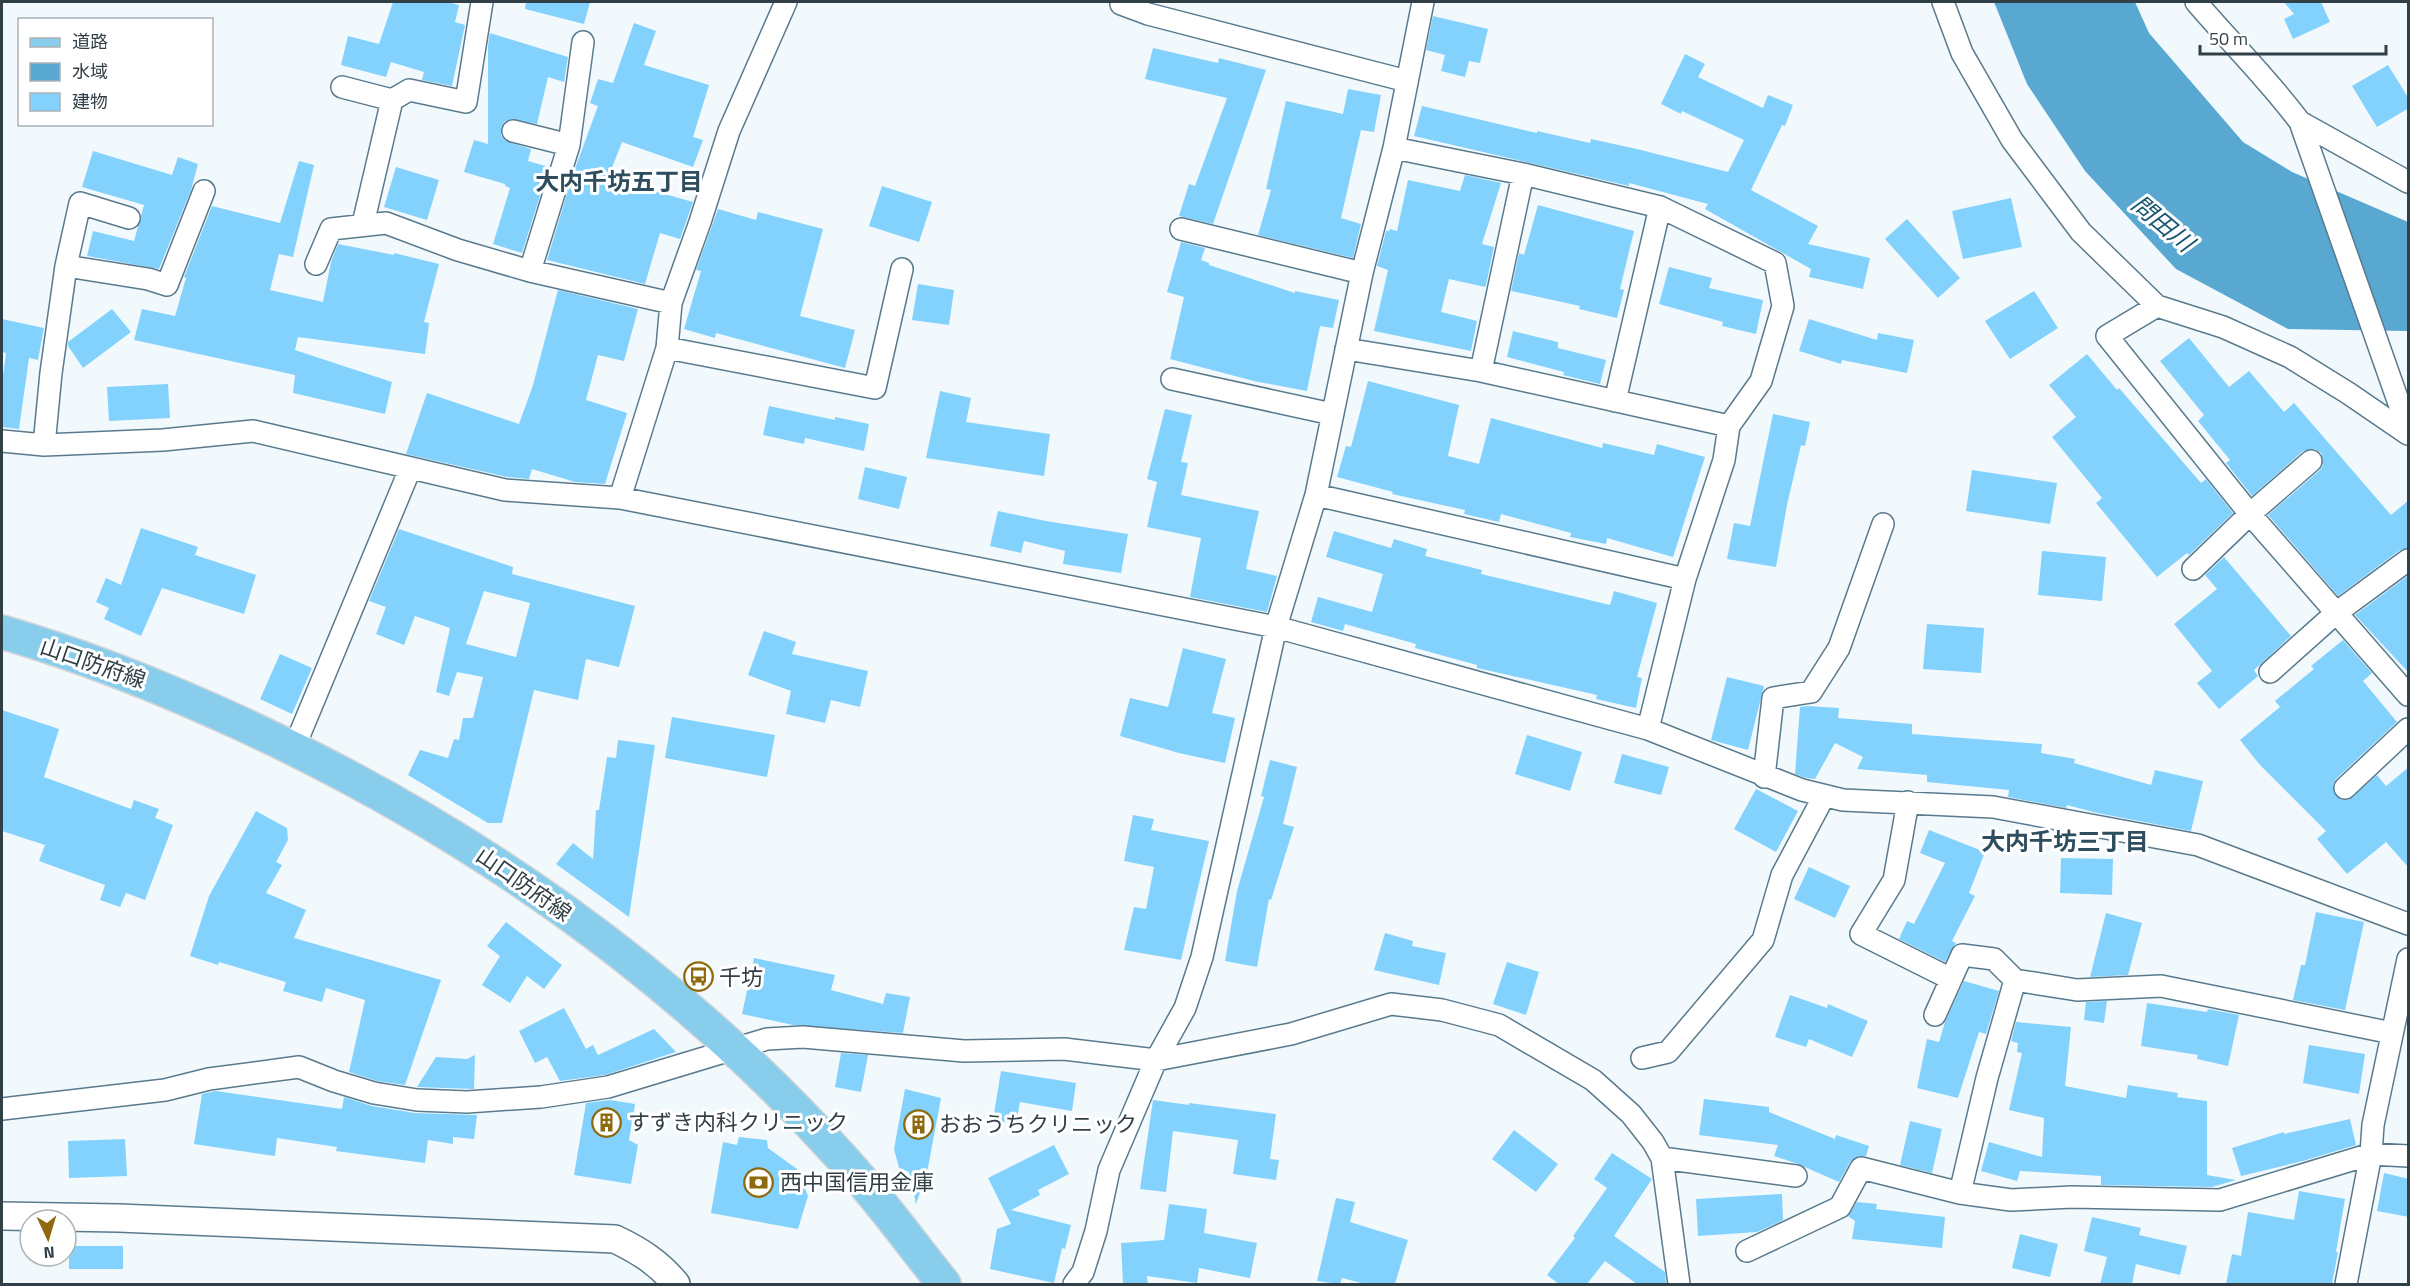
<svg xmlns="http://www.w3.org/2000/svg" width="2410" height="1286" font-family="'Titillium Web','Noto Sans JP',sans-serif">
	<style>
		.water { fill: #59a8d1 }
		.building { fill: #83d2fd; fill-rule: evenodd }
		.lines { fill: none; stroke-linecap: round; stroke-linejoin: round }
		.minor-casing { stroke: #597a8d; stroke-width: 24 }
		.tertiary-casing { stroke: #597a8d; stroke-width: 30 }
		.primary-casing { stroke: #d2d5d7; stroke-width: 36 }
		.minor { stroke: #fff; stroke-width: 21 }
		.tertiary { stroke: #fff; stroke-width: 27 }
		.primary { stroke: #89cdec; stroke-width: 33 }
		.labels { text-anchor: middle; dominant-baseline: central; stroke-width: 6; stroke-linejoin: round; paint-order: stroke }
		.street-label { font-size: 22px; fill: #313f47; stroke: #fff }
		.poi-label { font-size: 22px; fill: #313f47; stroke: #fff; text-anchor: start }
		.neighbourhood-label { font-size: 24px; font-weight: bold; fill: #2e4e5f; stroke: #fff }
		.water-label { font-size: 24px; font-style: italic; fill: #185672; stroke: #fff }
	</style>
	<rect width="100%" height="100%" fill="#f2f9fd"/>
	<!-- water -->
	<path class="water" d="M1994,2H2135L2149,33L2243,142L2292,172L2408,222V331L2288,329L2176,269L2085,171L2027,84Z"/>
	<!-- building -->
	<path class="building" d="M393,2H447L459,5L455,22L465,25L452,86L422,80L424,72L391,62L386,77L341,65L348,36L379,44Z
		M526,2H590L584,24L525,9Z
		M2284,2H2321L2330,22L2293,39L2284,19L2294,14Z
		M1433,16L1488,29L1480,63L1469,61L1465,77L1441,71L1445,55L1426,50Z
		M634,23L656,31L644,65L709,85L693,137L703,140L693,167L622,142L608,178L693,202L680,239L660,233L645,284L547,260L573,174L598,106L590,103L598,79L613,83Z
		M490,33L568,57L564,82L548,77L537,124L510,119L504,122L501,128V135L505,141L531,149L528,161L549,167L522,253L493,244L510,188L505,186V184L464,172L474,140L488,144V45Z
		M1153,48L1218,63L1219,58L1266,70L1213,224L1179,216L1189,184L1195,186L1227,98L1145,79Z
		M1685,54L1705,64L1698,77L1763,108L1768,95L1793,105L1785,126L1782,125L1751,190L1818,226L1808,244L1870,258L1863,289L1809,277L1811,269L1705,209L1708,204L1629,183V186L1414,136L1422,106L1537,133V131L1590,143L1591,139L1637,149L1728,172L1744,140L1682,111L1681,114L1661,104Z
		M2388,65L2409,99V108L2377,127L2352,86Z
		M1348,89L1381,95L1374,132L1361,130L1341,218L1361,224L1353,258L1258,235L1271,190L1266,189L1286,101L1343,114Z
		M93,151L172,175L178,157L198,164L191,190L159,269L87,256L93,231L134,241L144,205L82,187Z
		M299,161L314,165L293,257L279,254L270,290L323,302L331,262L338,244L394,255V253L439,264L424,322L429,323L425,354L298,337L295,350L392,382L385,414L293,393L295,375L134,340L142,309L175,316L186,278L184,277L212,206L280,223Z
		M396,167L439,180L427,220L384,207Z
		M1465,175L1501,183L1482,244L1494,247L1486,285L1485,287L1449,279L1441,312L1477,321L1471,351L1374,331L1388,270L1377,266L1386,231H1389L1390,229L1397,231L1408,180L1460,191Z
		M882,186L932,202L919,242L869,226Z
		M2011,198L2022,247L1963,259L1952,211Z
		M1538,205L1634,231L1620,289L1624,290L1617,318L1579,309L1580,306L1511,291L1519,253L1524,255Z
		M718,209L756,220L758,212L823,229L800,316L855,330L845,368L716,333L715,338L684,329L701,271L696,270Z
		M1907,219L1960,278L1938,298L1885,239Z
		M1181,242L1205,248L1201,260L1209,263V265L1295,293V291L1339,300L1333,328L1320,326L1307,391L1254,381L1170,359L1184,297L1167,292Z
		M1669,267L1712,278L1709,288L1763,300L1756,334L1722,326L1723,322L1659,304Z
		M918,284L954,290L949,325L912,320Z
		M558,290L638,309L624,361L598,355L586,400L627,413L605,484L575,482L532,469L529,479L507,477L406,454L427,393L519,424L533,385Z
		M2034,291L2058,328L2010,359L1985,321Z
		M112,309L131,332L83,368L68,346V342Z
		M2,319L44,328L38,360L29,358L19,429L2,427V383L6,353L2,352Z
		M1809,319L1877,340L1878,333L1914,340L1907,373L1842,360L1841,364L1799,351Z
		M1513,331L1558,342V348L1606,360L1600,384L1563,375L1564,372L1507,357Z
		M2189,338L2229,387L2249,371L2284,412L2294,403L2391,515L2409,500V548L2400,550L2338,596L2268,515L2320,470L2323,465L2321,453L2315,449L2303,451L2252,496L2226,463L2230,460L2198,421L2204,415L2160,361Z
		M2087,354L2117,390L2119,388L2201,483L2206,479L2233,513L2189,555L2187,553L2157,577L2096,503L2102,498L2052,437L2076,417L2049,385Z
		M1368,381L1459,405L1448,456L1479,464L1491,418L1602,448L1603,443L1654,455L1657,444L1705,457L1673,557L1607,538L1606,544L1570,537L1571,533L1501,514L1499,522L1464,514L1465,510L1392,494L1393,492L1337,477L1346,446L1351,447Z
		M168,384L170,418L109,421L107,387Z
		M940,391L971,398L966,422L1050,434L1044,476L926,458Z
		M769,406L835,420V417L869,424L864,451L805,438L804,444L763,435Z
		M1165,409L1192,415L1181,462L1188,463L1181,495L1259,511L1246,569L1277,576L1267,612L1190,597L1201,538L1147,527L1157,482L1147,479Z
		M1773,414L1810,422L1805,446L1801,445L1787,505L1776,567L1727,559L1734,523L1750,526Z
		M865,467L907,477L899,509L858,499Z
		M1972,470L2057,483L2050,524L1966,511Z
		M998,511L1046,521L1128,534L1121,573L1063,564L1065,551L1024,541L1021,553L990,546Z
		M141,528L198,547L195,555L256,575L244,614L162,588L141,636L104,619L109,608L96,602L106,578L121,585Z
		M399,529L513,567L512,574L635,606L619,667L586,659L578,700L534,690L502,823H488L408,775L420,750L448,758L454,739L459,740L463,718H473L483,677L457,672L449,696L436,692L450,628L415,616L404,645L376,634L386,607L369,601ZM484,591L530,603L516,657L466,644Z
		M1334,531L1391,548L1394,539L1427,549L1425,556L1482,570L1481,574L1610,605L1614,591L1657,603L1637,677L1642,678L1636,708L1596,699L1597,695L1477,668V665L1415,648L1416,644L1345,624L1343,631L1311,622L1318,597L1372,612L1383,574L1326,557Z
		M2042,551L2106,557L2102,601L2038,595Z
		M2224,557L2291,636L2254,670L2258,676L2219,709L2197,683L2212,671L2174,624L2217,589L2205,575Z
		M2409,575V673L2355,615Z
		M1927,624L1984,628L1981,673L1923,669Z
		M764,631L796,642L792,654L868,671L860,707L831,700L825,723L786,714L791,691L748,675Z
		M2343,640L2372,673L2363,681L2397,722L2336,779L2333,785V791L2341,800H2348L2377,775L2386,786L2409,767V868L2386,842L2347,874L2317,839L2326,831L2260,765L2240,740L2280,707L2275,701L2314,669L2311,666Z
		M1183,648L1226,659L1212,713L1235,718L1225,763L1179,753L1120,736L1130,698L1168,707Z
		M280,654L312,668L292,714L260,699Z
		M1727,677L1764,686L1748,750L1711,740Z
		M1807,706L1839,708L1838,718L1912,724V734L2042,744L2041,753L2075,759L2074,763L2151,785L2155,770L2203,781L2191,831L2097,813L2067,805L2066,808L2008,797L2009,790L1927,782V775L1857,769L1863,757L1835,743L1815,779L1806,778L1795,774L1800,707Z
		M2,710L59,729L44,777L131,809L134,800L159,809L155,818L173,825L145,900L126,893L120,907L100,900L105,885L39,861L45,845L2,831Z
		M672,717L775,735L767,777L665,758Z
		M1527,735L1582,752L1570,791L1515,774Z
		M618,740L655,745L629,917L556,864L573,843L593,859L596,810H599L607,757L616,758Z
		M1622,754L1669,767L1661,795L1614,783Z
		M1270,760L1297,767L1283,824L1294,827L1271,900L1269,899L1257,967L1225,961L1237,891L1264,797L1261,796Z
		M1756,789L1798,811L1776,852L1734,829Z
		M256,811L287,828L288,840L276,862L282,865L266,893L306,910L294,938L441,980L405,1085L377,1081L349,1072L365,1000L326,988L322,1002L283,991L286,982L219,962L218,965L190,956L209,896Z
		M1133,815L1154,819L1151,830L1209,841L1181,960L1124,950L1134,907L1146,909L1154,867L1124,861Z
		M1929,830L1985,852L1969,893L1975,896L1952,941L1956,943L1945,962L1899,939L1907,921L1914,924L1945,863L1920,853Z
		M2061,858L2113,859L2112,895L2060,893Z
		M1809,867L1850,886L1835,918L1794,899Z
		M2316,912L2364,922L2345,1010L2293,1000L2301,965H2305Z
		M2106,913L2142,923L2128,975L2090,977Z
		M506,922L562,965L544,989L527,976L510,1003L482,985L500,956L487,946Z
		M1385,933L1413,941L1412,946L1446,953L1439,985L1374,970Z
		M754,958L835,975L831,990L883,1004L886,993L910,997L903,1033L793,1025L742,1014Z
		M1507,962L1539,972L1526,1015L1493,1004Z
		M1964,981L1999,991L1986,1034L1979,1032L1958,1098L1917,1088L1927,1039L1939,1042L1945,1022Z
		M1790,995L1827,1008L1828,1004L1868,1021L1852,1057L1809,1039L1806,1047L1775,1037Z
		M2107,1001L2104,1023L2084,1020L2086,1002Z
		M2147,1003L2207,1012L2208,1009L2239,1015L2228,1066L2197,1059L2198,1055L2141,1046Z
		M564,1008L586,1049L593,1045L598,1055L654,1029L676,1052L605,1075L560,1081L547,1057L535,1063L519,1031Z
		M2016,1022L2071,1027L2065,1086L2126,1098L2128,1085L2178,1093L2177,1097L2207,1101V1175L2236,1180L2212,1187L2101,1185V1176L2020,1171L2017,1181L1981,1171L1989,1142L2042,1157L2044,1118L2009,1110L2022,1053L2017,1052L2018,1043L2011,1041Z
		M2309,1045L2365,1054L2359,1094L2303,1083Z
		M841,1053L868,1055L861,1092L835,1087Z
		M475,1055L474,1089L417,1087L436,1057L467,1059Z
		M1001,1071L1076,1083L1072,1111L1020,1102L1016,1124L993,1120Z
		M905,1089L941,1098L927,1173L916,1204L909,1172L899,1168L894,1149Z
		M216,1091L342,1109L344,1097L372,1106L415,1113L477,1115L474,1139L453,1137V1144L428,1140L425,1163L336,1151L337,1147L277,1138L275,1156L194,1144L202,1094Z
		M1704,1099L1769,1107V1112L1835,1139L1836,1135L1869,1146L1866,1156H1858L1850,1162L1839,1182L1798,1164L1774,1156L1778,1145L1699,1135Z
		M610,1100L635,1104L629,1140L638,1145L631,1184L574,1175L586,1103Z
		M1153,1100L1189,1105V1103L1276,1114L1270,1159L1279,1160L1276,1180L1233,1174L1238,1140L1173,1131L1166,1192L1140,1189Z
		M2350,1119L2356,1145L2303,1161L2241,1176L2232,1148L2284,1132V1134Z
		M1910,1121L1942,1129L1932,1173L1900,1165Z
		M1514,1130L1558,1164L1536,1192L1492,1159Z
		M739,1137L767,1140L768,1148L797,1169L808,1196L798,1229L711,1213L723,1142L737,1145Z
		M125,1139L127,1176L69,1178L68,1141Z
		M1054,1145L1069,1174L1038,1190L1040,1195L1011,1210L1071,1225L1065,1249L1062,1248L1054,1283L990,1269L997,1229L1011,1224L988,1178Z
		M1612,1153L1652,1179L1614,1236L1665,1272L1666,1284H1637L1605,1261L1587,1284H1559L1547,1275L1575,1238L1573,1236L1607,1188L1594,1179Z
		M2384,1173L2409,1179V1217L2377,1211Z
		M2299,1191L2345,1199L2336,1252H2338L2332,1284H2226L2232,1254L2241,1256L2248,1212L2294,1220Z
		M1782,1194L1783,1220L1757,1232L1698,1236L1696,1199Z
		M1336,1198L1355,1202L1350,1222L1408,1240L1395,1284H1365L1342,1278L1340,1284L1317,1281Z
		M1857,1202L1877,1204L1876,1209L1945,1217L1942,1248L1852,1239L1855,1221L1848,1216Z
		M1169,1204L1207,1209L1204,1233L1257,1243L1250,1278L1199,1268L1197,1283L1147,1276L1148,1284H1123L1121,1243L1164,1240Z
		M2092,1217L2141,1228L2139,1235L2187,1246L2180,1275L2136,1264L2132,1284H2100L2107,1257L2084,1251Z
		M2020,1234L2058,1244L2050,1277L2012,1268Z
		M69,1246H123V1269H69Z"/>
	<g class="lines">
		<defs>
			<path id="minor" d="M1943,2L1962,53L2012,140L2081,232L2157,306L2223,327L2290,357L2348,393L2408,434
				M2196,2C2230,42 2268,79 2300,122L2408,429
				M1121,4L1148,14L1407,81
				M342,87L392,100
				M2300,122L2408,182
				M513,131L569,145
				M1394,148L1523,174L1660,207L1775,263L1783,306L1761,381L1729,426L1724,460L1685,579L1648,729
				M363,224L392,100L409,90L466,102L482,2
				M1181,229L1362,273
				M316,264L331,229L386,223L458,250L530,271L671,303
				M66,266L80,203L129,218
				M530,271L569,145L583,42
				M2157,306L2107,336L2250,514L2408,695
				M667,348L875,388L902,269
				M1346,349L1481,371L1729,426
				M1481,371L1523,174
				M1172,379L1332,414
				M1615,401L1660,207
				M2,441L44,445L163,440L253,431L505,490L620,498L1276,627L1648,729L1802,790L1843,800L1993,807L2198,845L2408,924
				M44,445L51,373L66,266L148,279L167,285L204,191
				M1316,495L1685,579
				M620,498L667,348L671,303L700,222L729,131L786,2
				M2193,569L2250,514L2311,461
				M2270,672L2336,613L2408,560
				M294,748L410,469
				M1764,777L1773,698L1811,692L1839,648L1883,524
				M2345,788L2408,729
				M1908,802L1894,880L1861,934L1951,979
				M1935,1015L1962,955L1994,959L2015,980L2077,990L2161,986L2392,1033
				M1642,1058L1668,1052L1763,940L1782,875L1824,796
				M2,1109L165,1090L209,1079L299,1067L334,1081L374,1093L417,1100L467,1102L541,1097L608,1087L767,1039L803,1037L964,1051L1064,1049L1156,1060L1291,1034L1391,1004L1442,1010L1499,1025L1593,1080L1631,1114L1653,1142L1662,1158L1679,1284
				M1662,1158L1796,1176
				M1960,1193L1987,1078L2015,980
				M1747,1251L1840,1207L1861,1168L1960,1193L2011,1200L2072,1197L2220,1200L2371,1154L2408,1156
				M1074,1284L1083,1272L1096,1231L1109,1170L1156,1060L1185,1008L1202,957L1276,627L1316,495L1362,273L1394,148L1423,2
				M2346,1284L2371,1154L2373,1125L2408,959"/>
			<path id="tertiary" d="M2,1216L119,1218L615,1239C640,1251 659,1263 676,1284"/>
			<path id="primary" d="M2,632C84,656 164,688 242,724C467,828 674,972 841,1157C878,1197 910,1242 944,1284"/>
		</defs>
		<!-- minor casing -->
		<use href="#minor" class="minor-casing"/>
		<!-- tertiary casing -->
		<use href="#tertiary" class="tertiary-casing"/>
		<!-- primary casing -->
		<use href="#primary" class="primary-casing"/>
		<!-- minor -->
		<use href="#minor" class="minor"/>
		<!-- tertiary -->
		<use href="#tertiary" class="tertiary"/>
		<!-- primary -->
		<use href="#primary" class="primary"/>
	</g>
	<!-- icons -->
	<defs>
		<symbol id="bus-ring" viewBox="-11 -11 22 22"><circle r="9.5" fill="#fff" stroke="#8e690d" stroke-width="1.5"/><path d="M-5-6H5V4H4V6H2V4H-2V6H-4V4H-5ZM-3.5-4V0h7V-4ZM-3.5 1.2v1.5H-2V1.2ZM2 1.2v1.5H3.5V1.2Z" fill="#8e690d"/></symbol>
		<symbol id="building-ring" viewBox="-11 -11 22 22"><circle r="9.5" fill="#fff" stroke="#8e690d" stroke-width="1.5"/><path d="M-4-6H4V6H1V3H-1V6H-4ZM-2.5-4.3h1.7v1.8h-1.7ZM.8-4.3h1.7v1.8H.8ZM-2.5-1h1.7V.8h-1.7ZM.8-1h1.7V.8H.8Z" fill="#8e690d"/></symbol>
		<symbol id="bank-ring" viewBox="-11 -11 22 22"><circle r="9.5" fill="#fff" stroke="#8e690d" stroke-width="1.5"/><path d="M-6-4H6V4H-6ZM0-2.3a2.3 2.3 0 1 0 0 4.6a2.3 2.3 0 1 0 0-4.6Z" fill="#8e690d"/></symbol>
	</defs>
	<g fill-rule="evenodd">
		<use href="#bus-ring" x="682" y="960" width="33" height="33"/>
		<use href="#building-ring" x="590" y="1106" width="33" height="33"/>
		<use href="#building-ring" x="902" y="1108" width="33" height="33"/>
		<use href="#bank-ring" x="742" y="1166" width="33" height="33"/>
	</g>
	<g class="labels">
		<!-- street labels -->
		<g class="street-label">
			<text transform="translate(93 663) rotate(19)">山口防府線</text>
			<text transform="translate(524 884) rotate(35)">山口防府線</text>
		</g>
		<!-- poi labels -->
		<g class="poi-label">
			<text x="719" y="977">千坊</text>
			<text x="628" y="1122">すずき内科クリニック</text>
			<text x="939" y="1124">おおうちクリニック</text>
			<text x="780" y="1182">西中国信用金庫</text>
		</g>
		<!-- neighbourhood labels -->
		<g class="neighbourhood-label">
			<text x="619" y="181">大内千坊五丁目</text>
			<text x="2065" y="841">大内千坊三丁目</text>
		</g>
		<!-- water labels -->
		<g class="water-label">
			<text transform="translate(2163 223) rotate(40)">問田川</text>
		</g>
	</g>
	<!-- border -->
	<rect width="2410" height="1286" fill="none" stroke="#313f47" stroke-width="6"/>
	<!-- legend -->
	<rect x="18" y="18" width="195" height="108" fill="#ffffff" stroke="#adb2b5" stroke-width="1.5"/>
	<rect x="30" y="38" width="30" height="9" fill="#89cdec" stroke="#adb2b5" stroke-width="1.5"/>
	<text x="72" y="48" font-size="18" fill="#313f47">道路</text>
	<rect x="30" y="63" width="30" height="18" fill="#59a8d1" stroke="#adb2b5" stroke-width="1.5"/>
	<text x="72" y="78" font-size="18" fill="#313f47">水域</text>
	<rect x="30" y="93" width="30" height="18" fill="#83d2fd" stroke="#adb2b5" stroke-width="1.5"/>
	<text x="72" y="108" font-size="18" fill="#313f47">建物</text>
	<!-- north arrow -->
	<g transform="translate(48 1238) rotate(176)"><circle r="28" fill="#ffffff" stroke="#adb2b5" stroke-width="1.5"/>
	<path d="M0-4.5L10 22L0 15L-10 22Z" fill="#8e690d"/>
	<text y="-9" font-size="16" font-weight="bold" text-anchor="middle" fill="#313f47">N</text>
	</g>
	<!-- scale -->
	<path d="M2200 45v9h186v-9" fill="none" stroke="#313f47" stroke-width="3"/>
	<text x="2209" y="45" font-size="18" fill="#313f47" stroke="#ffffff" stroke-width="4.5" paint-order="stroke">50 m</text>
</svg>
